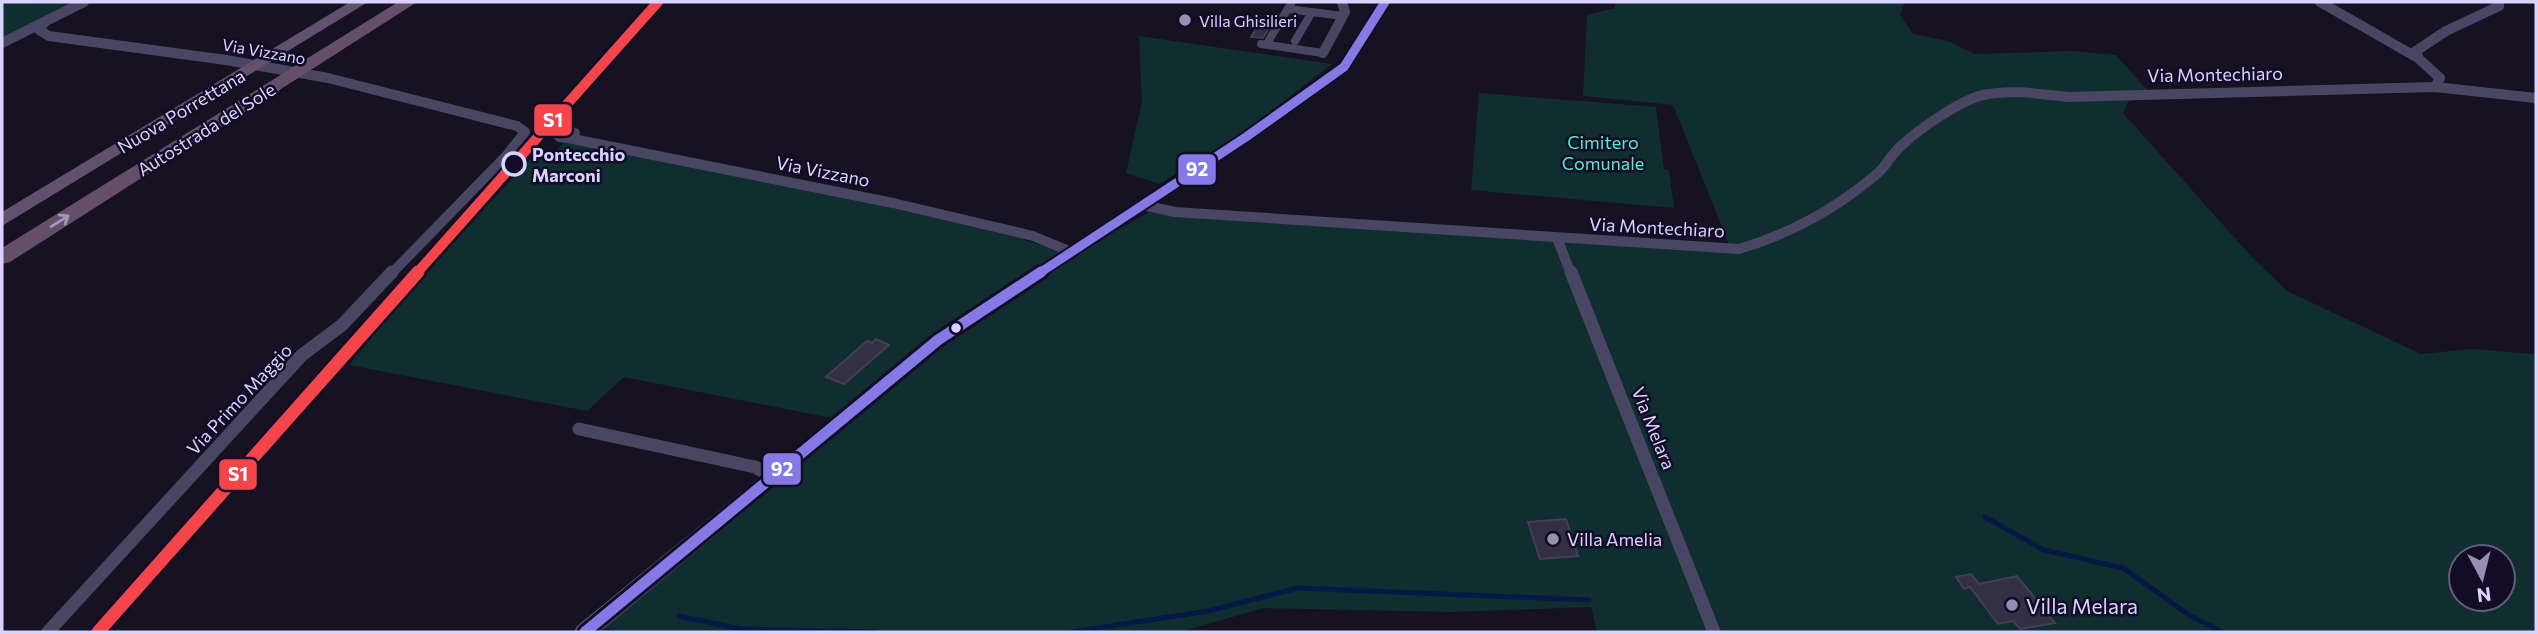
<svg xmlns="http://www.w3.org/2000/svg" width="2538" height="634" font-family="Commissioner,sans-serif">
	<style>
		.green { fill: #102d30; fill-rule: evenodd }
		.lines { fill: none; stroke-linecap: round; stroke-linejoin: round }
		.stream { stroke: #061845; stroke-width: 5 }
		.building { fill: #343043; stroke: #433d56; stroke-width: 2 }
		.pedestrian { stroke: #494663; stroke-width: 8 }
		.minor-far1 { stroke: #494663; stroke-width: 10 }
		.minor { stroke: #494663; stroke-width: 13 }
		.secondary { fill: #575375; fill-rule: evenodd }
		.trunk { fill: #62506e; fill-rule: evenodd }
		.motorway { fill: #654e69; fill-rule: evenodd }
		.bus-1-far1-casing { stroke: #130c27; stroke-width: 13 }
		.bus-1-casing { stroke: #130c27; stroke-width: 17 }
		.bus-1-far1 { stroke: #8579e5; stroke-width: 9 }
		.bus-1 { stroke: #8579e5; stroke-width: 11 }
		.rail-1-far1-casing { stroke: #130c27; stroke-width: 15 }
		.rail-1-casing { stroke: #130c27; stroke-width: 18 }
		.rail-1-far1 { stroke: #f4454a; stroke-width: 10 }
		.rail-1 { stroke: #f4454a; stroke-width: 13 }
		.oneway { stroke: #a697bc }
		.poi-dot { fill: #968fb1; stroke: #130c27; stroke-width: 2.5 }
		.stop-dot { fill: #130c27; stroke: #dbd3ff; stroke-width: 3.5 }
		.bus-dot { fill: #dbd3ff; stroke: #130c27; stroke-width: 2.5 }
		.labels { text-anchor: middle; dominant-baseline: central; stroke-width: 5; stroke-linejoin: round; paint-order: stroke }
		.far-poi-label { font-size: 16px; fill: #dbd3ff; stroke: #130c27; text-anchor: start }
		.far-street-label { font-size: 16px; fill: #dbd3ff; stroke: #130c27 }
		.street-label { font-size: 18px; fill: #dbd3ff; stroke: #130c27 }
		.park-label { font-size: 18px; fill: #51edd0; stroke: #130c27 }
		.stop-label { font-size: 18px; font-weight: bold; fill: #dbd3ff; stroke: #130c27; text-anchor: start }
		.poi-label { font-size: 18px; fill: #dbd3ff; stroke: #130c27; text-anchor: start }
		.near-poi-label { font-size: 21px; fill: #dbd3ff; stroke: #130c27; text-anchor: start }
		.line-badge { stroke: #130c27; stroke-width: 2.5 }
		.badge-label { font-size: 19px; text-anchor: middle; font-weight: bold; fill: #fff }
	</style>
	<rect width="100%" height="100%" fill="#161221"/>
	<!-- green -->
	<path class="green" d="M2,2H90L2,41Z
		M1615,2H1905L1900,15L1913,34L1948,41L1975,54L2072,51L2116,55L2150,93L2128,102L2123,113L2251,256L2287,291L2421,354L2471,349L2536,354V632H1597L1591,607L1452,612L1264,608L1180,632H622L588,624L836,419L624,377L587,411L349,365L427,270L534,155L552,154L566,141L849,197L1019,238L1072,256L1151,211L1732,252L1673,105L1583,96L1587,15L1615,8ZM2461,557H2503V599H2461Z
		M1139,36L1332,64L1240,135L1159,184L1126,173L1142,102Z
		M1479,93L1656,107L1664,169L1669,170L1674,208L1471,190Z"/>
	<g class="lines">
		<!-- stream -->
		<path class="stream" d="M1985,517L2044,550L2123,568L2189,615L2222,632
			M679,616L741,629L876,632
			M1072,632L1208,611L1298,588L1589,600"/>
	</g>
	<!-- building -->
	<path class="building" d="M1262,19L1273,21L1263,38L1251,37Z
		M876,339L889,345L844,384L826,377L867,341L872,343Z
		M1566,519L1578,556L1540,559L1528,522Z
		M1971,574L1979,584L2017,576L2055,623L2020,629L2013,621L1998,624L1970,587L1964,589L1956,577Z"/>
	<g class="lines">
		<!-- pedestrian -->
		<path class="pedestrian" d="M1288,9L1343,16
			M1269,40L1292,2
			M1295,41L1312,12
			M1261,44L1323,53"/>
		<!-- minor-far1 -->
		<path class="minor-far1" d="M84,2L46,21L39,30L49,36L226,60L328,78L517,126L525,132L507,155L391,274
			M2320,2L2418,58
			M2,43L46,21
			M2416,51L2446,31L2499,6V2
			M1323,53L1345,12L1342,2
			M2435,87L2536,98
			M568,130L575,133L568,138L559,137Z
			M568,138L893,203L1033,236L1069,251
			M1143,205L1175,212L1739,249C1790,234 1837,208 1878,173C1887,165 1892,153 1902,145C1919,129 1961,100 1983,95C2011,89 2040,94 2068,97L2435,87L2440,78L2419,59L2416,51
			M1557,238L1571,274"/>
		<!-- minor -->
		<path class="minor" d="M1571,272L1714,632
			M579,429L755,467L771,476
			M48,632L302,355L342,325L392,272"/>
		<!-- secondary -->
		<path class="secondary" d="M1379,2H1391L1349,70L1251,140L944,344L600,632H574L577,626L932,336L1241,134L1339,64Z"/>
		<!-- trunk -->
		<path class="trunk" d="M350,2H368L2,226V212Z"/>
		<!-- motorway -->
		<path class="motorway" d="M398,2H417L10,262L2,264V248Z"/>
		<defs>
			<path id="bus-1-far1" d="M1038,274L1246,137L1344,67L1385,2"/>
			<path id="bus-1" d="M585,632L938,340L1041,272"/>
		</defs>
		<!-- bus-1-far1 casing -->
		<use href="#bus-1-far1" class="bus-1-far1-casing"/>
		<!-- bus-1 casing -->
		<use href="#bus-1" class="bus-1-casing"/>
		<!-- bus-1-far1 -->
		<use href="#bus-1-far1" class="bus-1-far1"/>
		<!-- bus-1 -->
		<use href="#bus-1" class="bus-1"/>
		<defs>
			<path id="rail-1-far1" d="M416,274L658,2"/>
			<path id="rail-1" d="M98,632L418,272"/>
		</defs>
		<!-- rail-1-far1 casing -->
		<use href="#rail-1-far1" class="rail-1-far1-casing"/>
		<!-- rail-1 casing -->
		<use href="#rail-1" class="rail-1-casing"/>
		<!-- rail-1-far1 -->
		<use href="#rail-1-far1" class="rail-1-far1"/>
		<!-- rail-1 -->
		<use href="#rail-1" class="rail-1"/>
	</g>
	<!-- one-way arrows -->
	<defs><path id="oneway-shaft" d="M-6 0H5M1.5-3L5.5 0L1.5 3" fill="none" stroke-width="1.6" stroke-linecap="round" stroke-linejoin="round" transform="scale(1.75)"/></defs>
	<use class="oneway" href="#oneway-shaft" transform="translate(60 221) rotate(-32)"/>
	<!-- markers -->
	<g class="poi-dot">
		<circle cx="1185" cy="20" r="7"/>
		<circle cx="1553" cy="539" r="7"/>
		<circle cx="2012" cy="605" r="7"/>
	</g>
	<circle class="stop-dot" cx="514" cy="164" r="11"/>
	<circle class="bus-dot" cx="956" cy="328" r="6"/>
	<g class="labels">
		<!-- far-poi labels -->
		<g class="far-poi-label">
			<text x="1199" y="20">Villa Ghisilieri</text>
		</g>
		<!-- far-street labels -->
		<g class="far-street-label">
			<text transform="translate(264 51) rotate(10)">Via Vizzano</text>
		</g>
		<!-- street labels -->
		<g class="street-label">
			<text transform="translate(2215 74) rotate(-1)">Via Montechiaro</text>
			<text transform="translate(181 111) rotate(-31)">Nuova Porrettana</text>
			<text transform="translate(206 129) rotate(-32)">Autostrada del Sole</text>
			<text transform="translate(823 171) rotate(11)">Via Vizzano</text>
			<text transform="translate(1657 227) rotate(3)">Via Montechiaro</text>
			<text transform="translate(239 399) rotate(-47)">Via Primo Maggio</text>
			<text transform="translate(1654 428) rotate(68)">Via Melara</text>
		</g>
		<!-- park labels -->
		<g class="park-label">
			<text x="1603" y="142">Cimitero<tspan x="1603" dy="21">Comunale</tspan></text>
		</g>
		<!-- stop labels -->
		<g class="stop-label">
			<text x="532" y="154">Pontecchio<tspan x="532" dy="21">Marconi</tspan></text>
		</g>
		<!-- poi labels -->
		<g class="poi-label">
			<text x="1567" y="539">Villa Amelia</text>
		</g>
		<!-- near-poi labels -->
		<g class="near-poi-label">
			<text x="2026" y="605">Villa Melara</text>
		</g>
	</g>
	<g class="line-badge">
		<rect x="533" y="103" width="40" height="34" rx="7" fill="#f4454a"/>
		<rect x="1177" y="153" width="40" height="33" rx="7" fill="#8579e5"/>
		<rect x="762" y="452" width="40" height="34" rx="7" fill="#8579e5"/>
		<rect x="218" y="458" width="40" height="33" rx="7" fill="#f4454a"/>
	</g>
	<g class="badge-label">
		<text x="553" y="127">S1</text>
		<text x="1197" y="176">92</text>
		<text x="782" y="476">92</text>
		<text x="238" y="481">S1</text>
	</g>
	<!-- border -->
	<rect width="2538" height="634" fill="none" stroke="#dbd3ff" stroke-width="7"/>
	<!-- north arrow -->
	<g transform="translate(2482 578) rotate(173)"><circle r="33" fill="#130c27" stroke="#635c7d" stroke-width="2"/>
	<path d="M0-5L12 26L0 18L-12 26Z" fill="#968fb1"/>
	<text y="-10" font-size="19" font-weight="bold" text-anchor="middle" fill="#dbd3ff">N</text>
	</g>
</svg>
